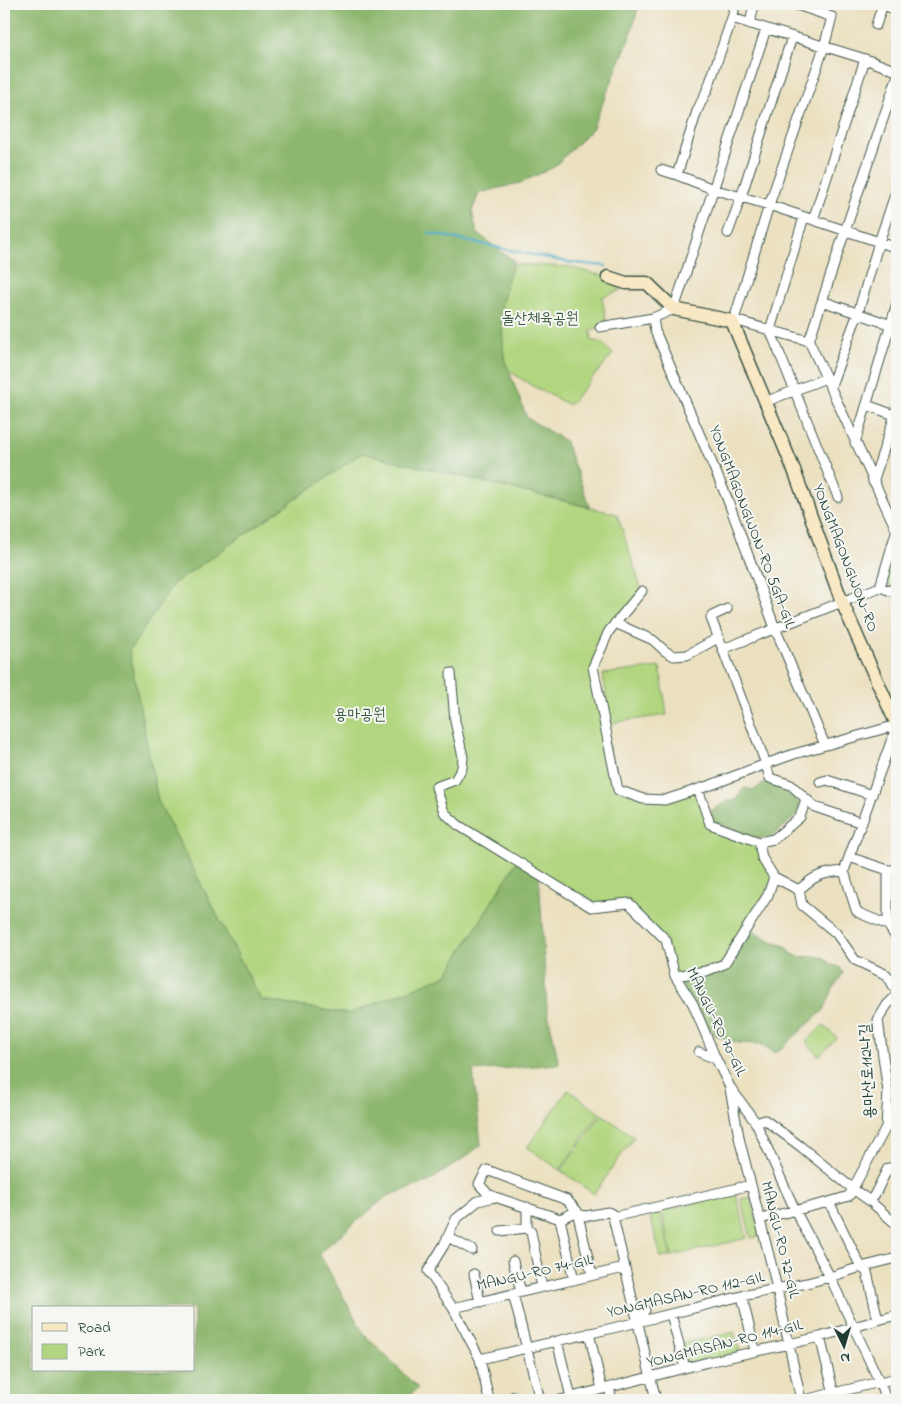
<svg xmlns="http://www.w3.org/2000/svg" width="901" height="1404" font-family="'Indie Flower','Poor Story',sans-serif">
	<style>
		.green { fill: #b2d680; stroke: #688a5a }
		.forest { fill: #8db76e; stroke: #567a51; fill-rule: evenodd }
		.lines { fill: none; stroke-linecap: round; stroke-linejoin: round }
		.stream { stroke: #44a8c4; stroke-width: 2.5 }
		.street-casing { stroke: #3e5549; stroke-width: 11 }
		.secondary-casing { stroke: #3e5549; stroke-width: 15 }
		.street { stroke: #fff; stroke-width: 9 }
		.secondary { stroke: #f8e8c3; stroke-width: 12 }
		.labels { text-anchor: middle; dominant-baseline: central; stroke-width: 4; stroke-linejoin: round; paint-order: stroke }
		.park-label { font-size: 16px; fill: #3c5c43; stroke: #f6f6f2 }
		.street-label { font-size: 16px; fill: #1f3d34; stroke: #f6f6f2 }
	</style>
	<rect width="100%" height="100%" fill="#f6f6f2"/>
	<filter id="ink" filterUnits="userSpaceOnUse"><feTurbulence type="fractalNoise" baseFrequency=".02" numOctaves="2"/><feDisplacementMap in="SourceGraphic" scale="10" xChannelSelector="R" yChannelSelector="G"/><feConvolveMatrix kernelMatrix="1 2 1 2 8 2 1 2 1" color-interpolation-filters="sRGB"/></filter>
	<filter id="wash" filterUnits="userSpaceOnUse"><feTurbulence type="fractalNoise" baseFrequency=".0096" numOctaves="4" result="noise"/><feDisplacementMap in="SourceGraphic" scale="20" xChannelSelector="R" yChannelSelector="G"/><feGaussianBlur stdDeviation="1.12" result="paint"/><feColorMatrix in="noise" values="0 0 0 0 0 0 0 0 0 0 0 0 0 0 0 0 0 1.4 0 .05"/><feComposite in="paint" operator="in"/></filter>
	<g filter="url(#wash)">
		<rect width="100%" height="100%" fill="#ebe0c0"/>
		<!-- green -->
		<path class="green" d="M515,264L569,267L608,277L621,290L602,297L607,325L591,330L592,341L601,342L613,354L569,405L531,385L506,369L492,280Z
			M362,453L617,514L642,591L609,631L593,667L618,790L665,800L698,789L710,824L759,842L774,877L724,964L675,976L666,940L629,903L591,907L517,861L447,975L349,1014L261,1000L158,801L129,651L173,584Z
			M888,565L897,568V593L881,587Z
			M660,667L667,715L610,723L603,674Z
			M823,1025L837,1038L819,1056L806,1042Z
			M568,1090L600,1113L560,1170L527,1147Z
			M602,1114L634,1137L594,1194L561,1171Z
			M736,1193L747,1238L672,1256L662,1211Z
			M751,1197L760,1236L751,1238L741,1199Z
			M660,1213L671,1256L661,1258L650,1216Z
			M734,1332L740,1352L685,1366L680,1344Z"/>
		<!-- forest -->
		<path class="forest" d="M4,4H639L630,37L592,129L554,167L520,183L479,193L472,211L477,233L514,261L507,282L501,309L504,358L527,418L565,441L590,507L362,453L173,584L129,651L158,801L261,1000L349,1014L447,975L517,861L539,875L547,1009L559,1064L473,1071L481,1145L460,1161L428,1182L387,1196L319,1253L364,1334L418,1388L404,1400H4ZM34,1308H194V1370H34Z
			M769,782L796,800L800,804L797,815L773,836L758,839L714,822L711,815L712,810L726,802L738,799L742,790L745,788L754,790L765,783Z
			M747,927L775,943L786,946L792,954L800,957L815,956L825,958L831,965L840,967L843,973L833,989L824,1010L776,1053L760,1044L738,1043L714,1035L675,976L724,964Z"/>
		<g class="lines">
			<!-- stream -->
			<path class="stream" d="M429,233L567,262L606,266"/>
		</g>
	</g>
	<g filter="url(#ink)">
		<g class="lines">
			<defs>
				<path id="street" d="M883,5L897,10
					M732,18L865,59L897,71
					M750,24L754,4
					M876,25L883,4
					M661,170L677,175L713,189L769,205L897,248
					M677,175L697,111L708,88L732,18L734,11L731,4
					M804,217L770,330L838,497
					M813,220L865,59
					M728,233L741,197L792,37
					M822,301L897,327
					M653,318L655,331L727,498L775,628L825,745
					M734,320L769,205L824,47L832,17L794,4
					M732,321L734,320L809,341
					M600,327L653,318L674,309L766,29
					M809,341L845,231L897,78
					M809,341L897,531
					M830,388L858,313L879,242L897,189
					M765,402L826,378
					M867,405L897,416
					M855,443L897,303
					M873,482L897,409
					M880,587L897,593
					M642,591L609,631L593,667L618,790L643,799L665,800L711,785L766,764L794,754L897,725
					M727,609L712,616L711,618L766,764L770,778L791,785L815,807L862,823
					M615,623L653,640L665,651L674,656L687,655L718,638
					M723,649L880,587L897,529
					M451,673L455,721L463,757L462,768L455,780L436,787L444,812L458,825L591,907L629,903L666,940L675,976L693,1004L716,1059L730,1087L756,1123L795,1210L830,1277L880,1383L886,1400
					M897,725L844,871L856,910L859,913L888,925L897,939
					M820,782L827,780L872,795
					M698,789L710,824L759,842L774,839L800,817L806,799
					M759,842L762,858L774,877
					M849,857L888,870H897
					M774,877L799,890L802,905L836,933L855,960L887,975L897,992
					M799,890C815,875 822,873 844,871
					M888,925V870
					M675,976L706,971L724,964L768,895L774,877
					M699,1052L716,1059
					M730,1089L740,1142L773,1271L801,1400
					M756,1123L765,1120L800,1146L853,1189L870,1201L897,1225
					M495,1197L488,1194L479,1184L487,1170L567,1200L577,1211L592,1275
					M870,1201L875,1194L888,1168H891L897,1171
					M829,1202L861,1267L867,1272L878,1320
					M578,1214L586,1216L608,1212L612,1214L613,1217L656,1400
					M613,1217L751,1185
					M560,1219L574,1280
					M760,1219L829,1202L849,1196L886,1127L888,1092L878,1020L887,1005L897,995
					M527,1228L531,1232L542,1287
					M500,1231L527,1228V1207
					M448,1237L472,1250
					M513,1261L521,1292
					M474,1274L480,1302
					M513,1294L540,1400
					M742,1296L755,1351
					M453,1308L624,1268
					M671,1314L685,1368
					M637,1322L645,1310
					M589,1333L602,1389
					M820,1337L834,1394
					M557,1341L571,1397
					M480,1359L634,1323L742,1296L807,1283L830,1277L861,1267L897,1258
					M609,1388L612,1400
					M514,1396L516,1400
					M489,1400L480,1359L453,1308L428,1271L444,1245L456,1219L478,1201L495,1197L560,1219L577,1211
					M560,1400L708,1362L820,1337L878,1320L897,1315
					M804,1400L897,1378"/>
				<path id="secondary" d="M608,277L626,283H647L674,309L732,321L794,470L842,602L860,643L897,725"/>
			</defs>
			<!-- street casing -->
			<use href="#street" class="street-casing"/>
			<!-- secondary casing -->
			<use href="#secondary" class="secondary-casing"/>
			<!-- street -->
			<use href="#street" class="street"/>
			<!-- secondary -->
			<use href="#secondary" class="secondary"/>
		</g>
	</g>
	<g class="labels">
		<!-- park labels -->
		<g class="park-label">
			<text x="540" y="319">돌산체육공원</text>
			<text x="360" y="715">용마공원</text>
		</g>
		<!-- street labels -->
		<g class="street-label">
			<text transform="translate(752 527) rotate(69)">YONGMAGONGWON-RO 5GA-GIL</text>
			<text transform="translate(845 558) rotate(69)">YONGMAGONGWON-RO</text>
			<text transform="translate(716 1022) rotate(64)">MANGU-RO 70-GIL</text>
			<text transform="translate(868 1071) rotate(-93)">용마산로112나길</text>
			<text transform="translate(780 1240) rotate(76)">MANGU-RO 72-GIL</text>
			<text transform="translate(535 1273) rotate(-13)">MANGU-RO 74-GIL</text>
			<text transform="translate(686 1295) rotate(-13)">YONGMASAN-RO 112-GIL</text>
			<text transform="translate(725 1344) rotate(-14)">YONGMASAN-RO 114-GIL</text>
		</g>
	</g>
	<!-- margin -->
	<rect width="901" height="1404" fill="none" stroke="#f6f6f2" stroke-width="20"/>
	<!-- legend -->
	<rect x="32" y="1306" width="162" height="65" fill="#f6f6f2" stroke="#a0aca6"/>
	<rect x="42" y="1323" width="25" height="8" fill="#f8e8c3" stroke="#a0aca6"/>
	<text x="78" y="1332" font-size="15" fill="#1f3d34">Road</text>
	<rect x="42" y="1344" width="25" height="15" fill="#b2d680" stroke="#a0aca6"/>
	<text x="78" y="1356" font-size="15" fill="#1f3d34">Park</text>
	<!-- north arrow -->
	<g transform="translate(844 1346) rotate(175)" stroke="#f6f6f2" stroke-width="4" paint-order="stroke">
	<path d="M0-4L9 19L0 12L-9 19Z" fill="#1f3d34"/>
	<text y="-8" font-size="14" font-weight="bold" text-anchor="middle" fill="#1f3d34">N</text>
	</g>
</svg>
